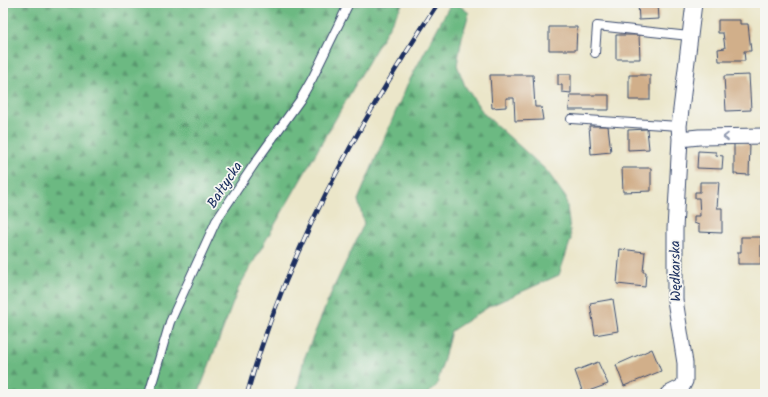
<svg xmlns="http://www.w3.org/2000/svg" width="768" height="397" font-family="Kalam,sans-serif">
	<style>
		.forest { fill: url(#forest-firs); stroke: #447470 }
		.building { fill: #d1af8a }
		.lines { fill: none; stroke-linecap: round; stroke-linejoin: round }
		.lane-casing { stroke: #3a4a6e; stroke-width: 10 }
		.street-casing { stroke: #3a4a6e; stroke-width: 17 }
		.lane { stroke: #fff; stroke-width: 8 }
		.street { stroke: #fff; stroke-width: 15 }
		.rail-casing { stroke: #1b2f5e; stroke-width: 4.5 }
		.rail { stroke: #f6f6f2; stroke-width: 3; stroke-dasharray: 9; stroke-linecap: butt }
		.oneway { stroke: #8d97ae }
		.labels { text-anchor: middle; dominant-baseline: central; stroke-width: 3.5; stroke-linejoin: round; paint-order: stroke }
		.street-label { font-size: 14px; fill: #1b2f5e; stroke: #f6f6f2 }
	</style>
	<defs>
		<pattern id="forest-firs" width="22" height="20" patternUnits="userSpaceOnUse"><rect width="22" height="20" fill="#6cb982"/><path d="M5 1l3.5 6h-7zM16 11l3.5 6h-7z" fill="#58976e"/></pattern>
	</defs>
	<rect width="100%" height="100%" fill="#f6f6f2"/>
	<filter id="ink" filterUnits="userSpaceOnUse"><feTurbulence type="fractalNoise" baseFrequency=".025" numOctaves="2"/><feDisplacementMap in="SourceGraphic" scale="8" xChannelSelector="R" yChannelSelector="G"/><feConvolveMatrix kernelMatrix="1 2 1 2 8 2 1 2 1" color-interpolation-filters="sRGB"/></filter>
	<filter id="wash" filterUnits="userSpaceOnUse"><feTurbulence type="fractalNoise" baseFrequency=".012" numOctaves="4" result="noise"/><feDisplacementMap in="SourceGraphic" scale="16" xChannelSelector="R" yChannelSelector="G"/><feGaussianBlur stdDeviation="0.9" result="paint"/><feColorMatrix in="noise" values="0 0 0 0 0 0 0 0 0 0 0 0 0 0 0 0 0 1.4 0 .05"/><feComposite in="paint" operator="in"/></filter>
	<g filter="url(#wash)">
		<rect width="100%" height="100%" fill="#ebe6c9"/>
		<!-- forest -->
		<path class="forest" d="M3,3H403L370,59L239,287L198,394H3Z
			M451,3H456L469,13L462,37L457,65L465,86L484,114L547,171L566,198L571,239L559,275L490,306L451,331L437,385L428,394H296L304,359L332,291L364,224L358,200L407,85Z"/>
		<g id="blocks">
			<!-- building -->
			<path class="building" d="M638,3H658L659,19L639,20Z
				M727,3H747V4L727,6Z
				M718,20H740V24H748L751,51H744L745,61H719L718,49L725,48L723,33H718Z
				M549,27H577L576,50H549Z
				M616,35H639L640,59H616Z
				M558,74H571V93L562,92V85H558Z
				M490,75H533L535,107H541L543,120L515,121L514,98H506V107L492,108Z
				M629,75H650V100H629Z
				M749,75L751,110L726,111L724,76Z
				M570,95H609V110H569Z
				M589,126H608L611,152L591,154Z
				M647,129L649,149L628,150V130Z
				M734,143L750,144L749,175L734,174Z
				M698,151L716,152V155L723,156L722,169L697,168Z
				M622,168H651V191L623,192Z
				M700,182H719L717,208H722V233L699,232V225L694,223V216H700L699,198H695V192H700Z
				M741,237H761V264H738V252H741Z
				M620,249L645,252L643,272H646L645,287L617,284Z
				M613,299L618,331L595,335L590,303Z
				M652,349L661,371L624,386L616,365Z
				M598,362L608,384L583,393L575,371Z"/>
		</g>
	</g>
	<g filter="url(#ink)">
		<use href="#blocks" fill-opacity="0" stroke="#3a4a6e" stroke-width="1"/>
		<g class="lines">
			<defs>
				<path id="lane" d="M595,53L597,26L689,36
					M571,119L679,126
					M149,394L170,322L216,221L257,160L300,100L312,79L349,3"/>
				<path id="street" d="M680,139L699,137L765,136
					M668,394L682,387L685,381V363L675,300V229L680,139L679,126L694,3"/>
			</defs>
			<!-- lane casing -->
			<use href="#lane" class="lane-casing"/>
			<!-- street casing -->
			<use href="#street" class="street-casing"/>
			<!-- lane -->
			<use href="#lane" class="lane"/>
			<!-- street -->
			<use href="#street" class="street"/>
			<defs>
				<path id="rail" d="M247,394C286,253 358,124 438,3"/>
			</defs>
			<!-- rail casing -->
			<use href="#rail" class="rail-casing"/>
			<!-- rail -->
			<use href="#rail" class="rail"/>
		</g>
		<!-- one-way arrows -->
		<defs><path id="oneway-chevron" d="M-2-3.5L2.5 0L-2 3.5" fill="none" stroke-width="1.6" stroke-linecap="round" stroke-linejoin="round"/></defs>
		<use class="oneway" href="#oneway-chevron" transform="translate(726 137) rotate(180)"/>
	</g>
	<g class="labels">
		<!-- street labels -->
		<g class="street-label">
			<text transform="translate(225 185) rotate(-57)">Bałtycka</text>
			<text transform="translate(676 271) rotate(-91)">Wędkarska</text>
		</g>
	</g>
	<!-- margin -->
	<rect width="768" height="397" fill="none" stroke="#f6f6f2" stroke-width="16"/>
</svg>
